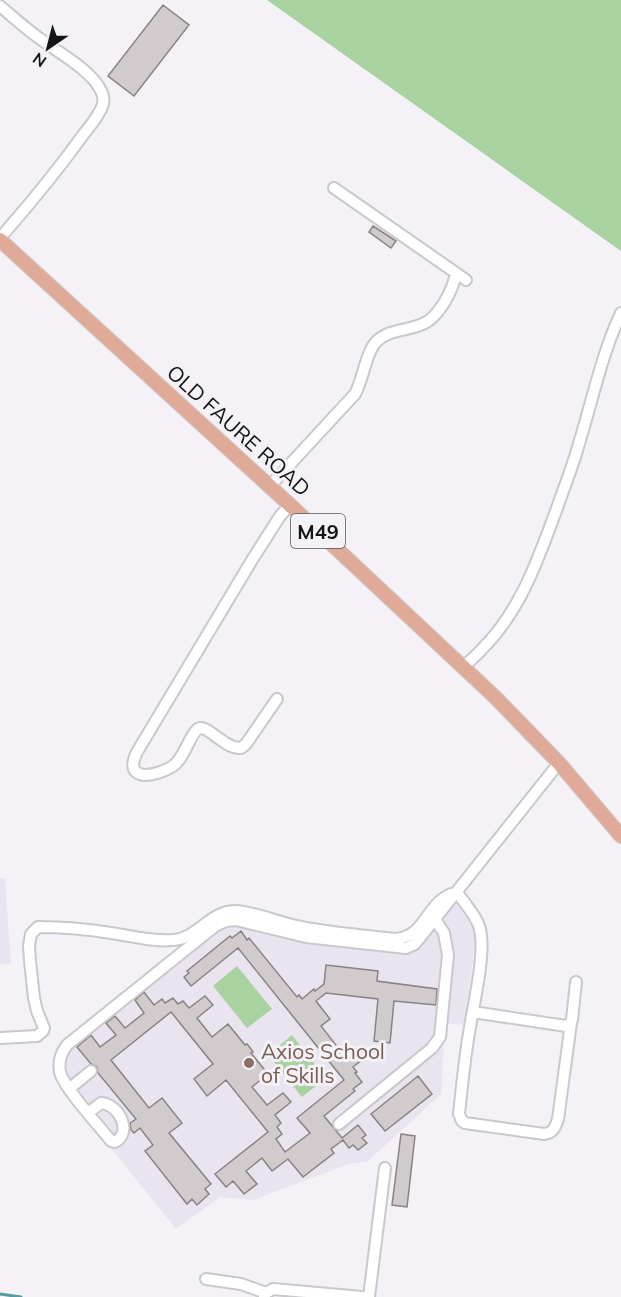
<svg xmlns="http://www.w3.org/2000/svg" width="621" height="1297" font-family="Mulish,sans-serif">
	<style>
		.built { fill: #eae4f1 }
		.green { fill: #a8d2a0 }
		.lines { fill: none; stroke-linecap: round; stroke-linejoin: round }
		.stream { stroke: #569b9f; stroke-width: 3 }
		.building { fill: #d2cbcd; stroke: #898284; stroke-width: 1.5 }
		.minor-casing { stroke: #cac7cd; stroke-width: 14 }
		.major-casing { stroke: #d0d0d0; stroke-width: 16 }
		.minor { stroke: #fff; stroke-width: 10 }
		.major { stroke: #dfaa97; stroke-width: 14 }
		.education-dot { fill: #8d6e63; stroke: #f4f1f7; stroke-width: 2 }
		.labels { text-anchor: middle; dominant-baseline: central; stroke-width: 6; stroke-linejoin: round; paint-order: stroke }
		.shield { fill: #f4f1f7; stroke: #575659; stroke-width: 1.5 }
		.shield-label { font-size: 20px; font-weight: bold; fill: #141315 }
		.street-label { font-size: 21px; fill: #141315; stroke: #f4f1f7 }
		.education-label { font-size: 21px; fill: #785e54; stroke: #f4f1f7; text-anchor: start }
	</style>
	<rect width="100%" height="100%" fill="#f4f1f7"/>
	<!-- built -->
	<path class="built" d="M0,878H5L11,964H0Z
		M452,903L458,906L473,928L476,941L464,1025L445,1023L441,1094L367,1162L352,1163L253,1200L220,1197L176,1229L58,1082L54,1066L56,1048L215,921L404,944L411,942Z"/>
	<!-- green -->
	<path class="green" d="M267,0H621V251Z
		M237,966L272,1009L247,1028L213,986Z
		M292,1035L326,1078L302,1097L268,1055Z"/>
	<g class="lines">
		<!-- stream -->
		<path class="stream" d="M0,1294L21,1297"/>
	</g>
	<!-- building -->
	<path class="building" d="M163,5L189,25L134,96L108,76Z
		M373,226L396,241L391,248L369,232Z
		M241,931L247,940L249,938L297,997L299,995L302,999L314,989L315,991L324,984L326,965L378,971L377,981L437,989L436,1005L394,1001L390,1043L374,1041L378,999L326,993L316,1001L330,1019L321,1026L346,1058L360,1047L367,1056L353,1067L357,1072L355,1073L362,1082L353,1089L355,1091L324,1116L342,1138L358,1125L366,1135L362,1138L367,1143L358,1150L353,1145L349,1148L343,1140L331,1149L334,1153L303,1177L288,1159L272,1171L262,1158L246,1171L257,1184L244,1194L233,1181L226,1187L215,1174L268,1132L226,1080L207,1096L194,1079L213,1064L171,1012L111,1060L149,1108L162,1098L182,1123L169,1133L211,1184L205,1189L209,1194L197,1205L192,1199L187,1204L145,1151L153,1145L140,1128L134,1133L131,1130L130,1123L136,1119L98,1073L97,1067L91,1064L77,1047L91,1035L100,1047L116,1035L106,1023L115,1016L125,1028L144,1013L135,1000L144,992L154,1005L162,999L165,1003L173,998L178,1004L183,1001L189,1008L205,996L213,1005L197,1018L212,1037L228,1024L245,1045L247,1044L248,1045L253,1052L251,1053L268,1074L252,1087L267,1105L283,1093L291,1102L275,1115L281,1123L277,1127L282,1134L276,1139L285,1152L310,1133L297,1118L344,1080L238,948L191,986L184,977L189,973L187,971L230,936L232,938Z
		M418,1076L432,1094L385,1131L371,1114Z
		M401,1134L415,1136L407,1207L392,1205Z"/>
	<g class="lines">
		<defs>
			<path id="minor" d="M0,6C13,17 25,28 39,38C56,51 93,71 101,91C103,94 104,100 103,104C100,115 90,126 83,135C57,171 29,205 0,238
				M334,188L466,280
				M269,487L355,394C363,380 366,352 376,342C390,327 413,332 428,321C435,317 439,310 444,303C450,293 454,285 456,273
				M463,667C470,661 477,655 483,648C521,610 539,557 557,508C564,488 572,468 578,447C592,402 601,356 621,313
				M277,699L246,744L241,748C225,749 210,727 200,728C191,730 185,758 173,766C156,777 122,783 137,752L252,560L280,516L290,505
				M457,892C464,903 475,914 479,926C487,948 474,1002 470,1027C465,1055 462,1085 459,1114L462,1121L465,1123L544,1134C553,1133 555,1128 558,1119L571,1023
				M473,1012L566,1026L571,1023L572,1020L576,982
				M0,1038L37,1036L43,1031L44,1028L37,1011L34,998L30,961L29,946L31,934L38,927C62,927 87,929 111,933C132,936 153,942 174,940C198,938 210,911 235,911C257,912 279,923 301,927C332,933 365,936 396,939C421,936 423,917 439,902C442,899 447,896 451,894
				M69,1089L91,1071
				M88,1113L101,1103C119,1104 133,1132 115,1142L111,1141C100,1127 63,1087 60,1072C58,1062 61,1053 67,1045L215,926L226,921L236,920L306,937L406,948L415,944L559,763
				M339,1124L432,1048L440,1037L448,955L444,933L435,919
				M206,1279L241,1284L266,1293
				M264,1297L266,1293L273,1289L362,1297
				M369,1297L385,1168"/>
			<path id="major" d="M0,240L290,505L496,698L559,763L621,836"/>
		</defs>
		<!-- minor casing -->
		<use href="#minor" class="minor-casing"/>
		<!-- major casing -->
		<use href="#major" class="major-casing"/>
		<!-- minor -->
		<use href="#minor" class="minor"/>
		<!-- major -->
		<use href="#major" class="major"/>
	</g>
	<!-- markers -->
	<circle class="education-dot" cx="249" cy="1063" r="6"/>
	<g class="labels">
		<!-- shield labels -->
		<rect class="shield" x="291" y="514" width="54" height="34" rx="4.5"/>
		<g class="shield-label">
			<text x="318" y="531">M49</text>
		</g>
		<!-- street labels -->
		<g class="street-label">
			<text transform="translate(239 430) rotate(42)">OLD FAURE ROAD</text>
		</g>
		<!-- education labels -->
		<g class="education-label">
			<text x="261" y="1051">Axios School<tspan x="261" dy="24">of Skills</tspan></text>
		</g>
	</g>
	<!-- north arrow -->
	<g transform="translate(48 48) rotate(215)" stroke="#f4f1f7" stroke-width="4.5" paint-order="stroke">
	<path d="M0-4.5L10 22L0 15L-10 22Z" fill="#141315"/>
	<text y="-9" font-size="16" font-weight="bold" text-anchor="middle" fill="#141315">N</text>
	</g>
</svg>
